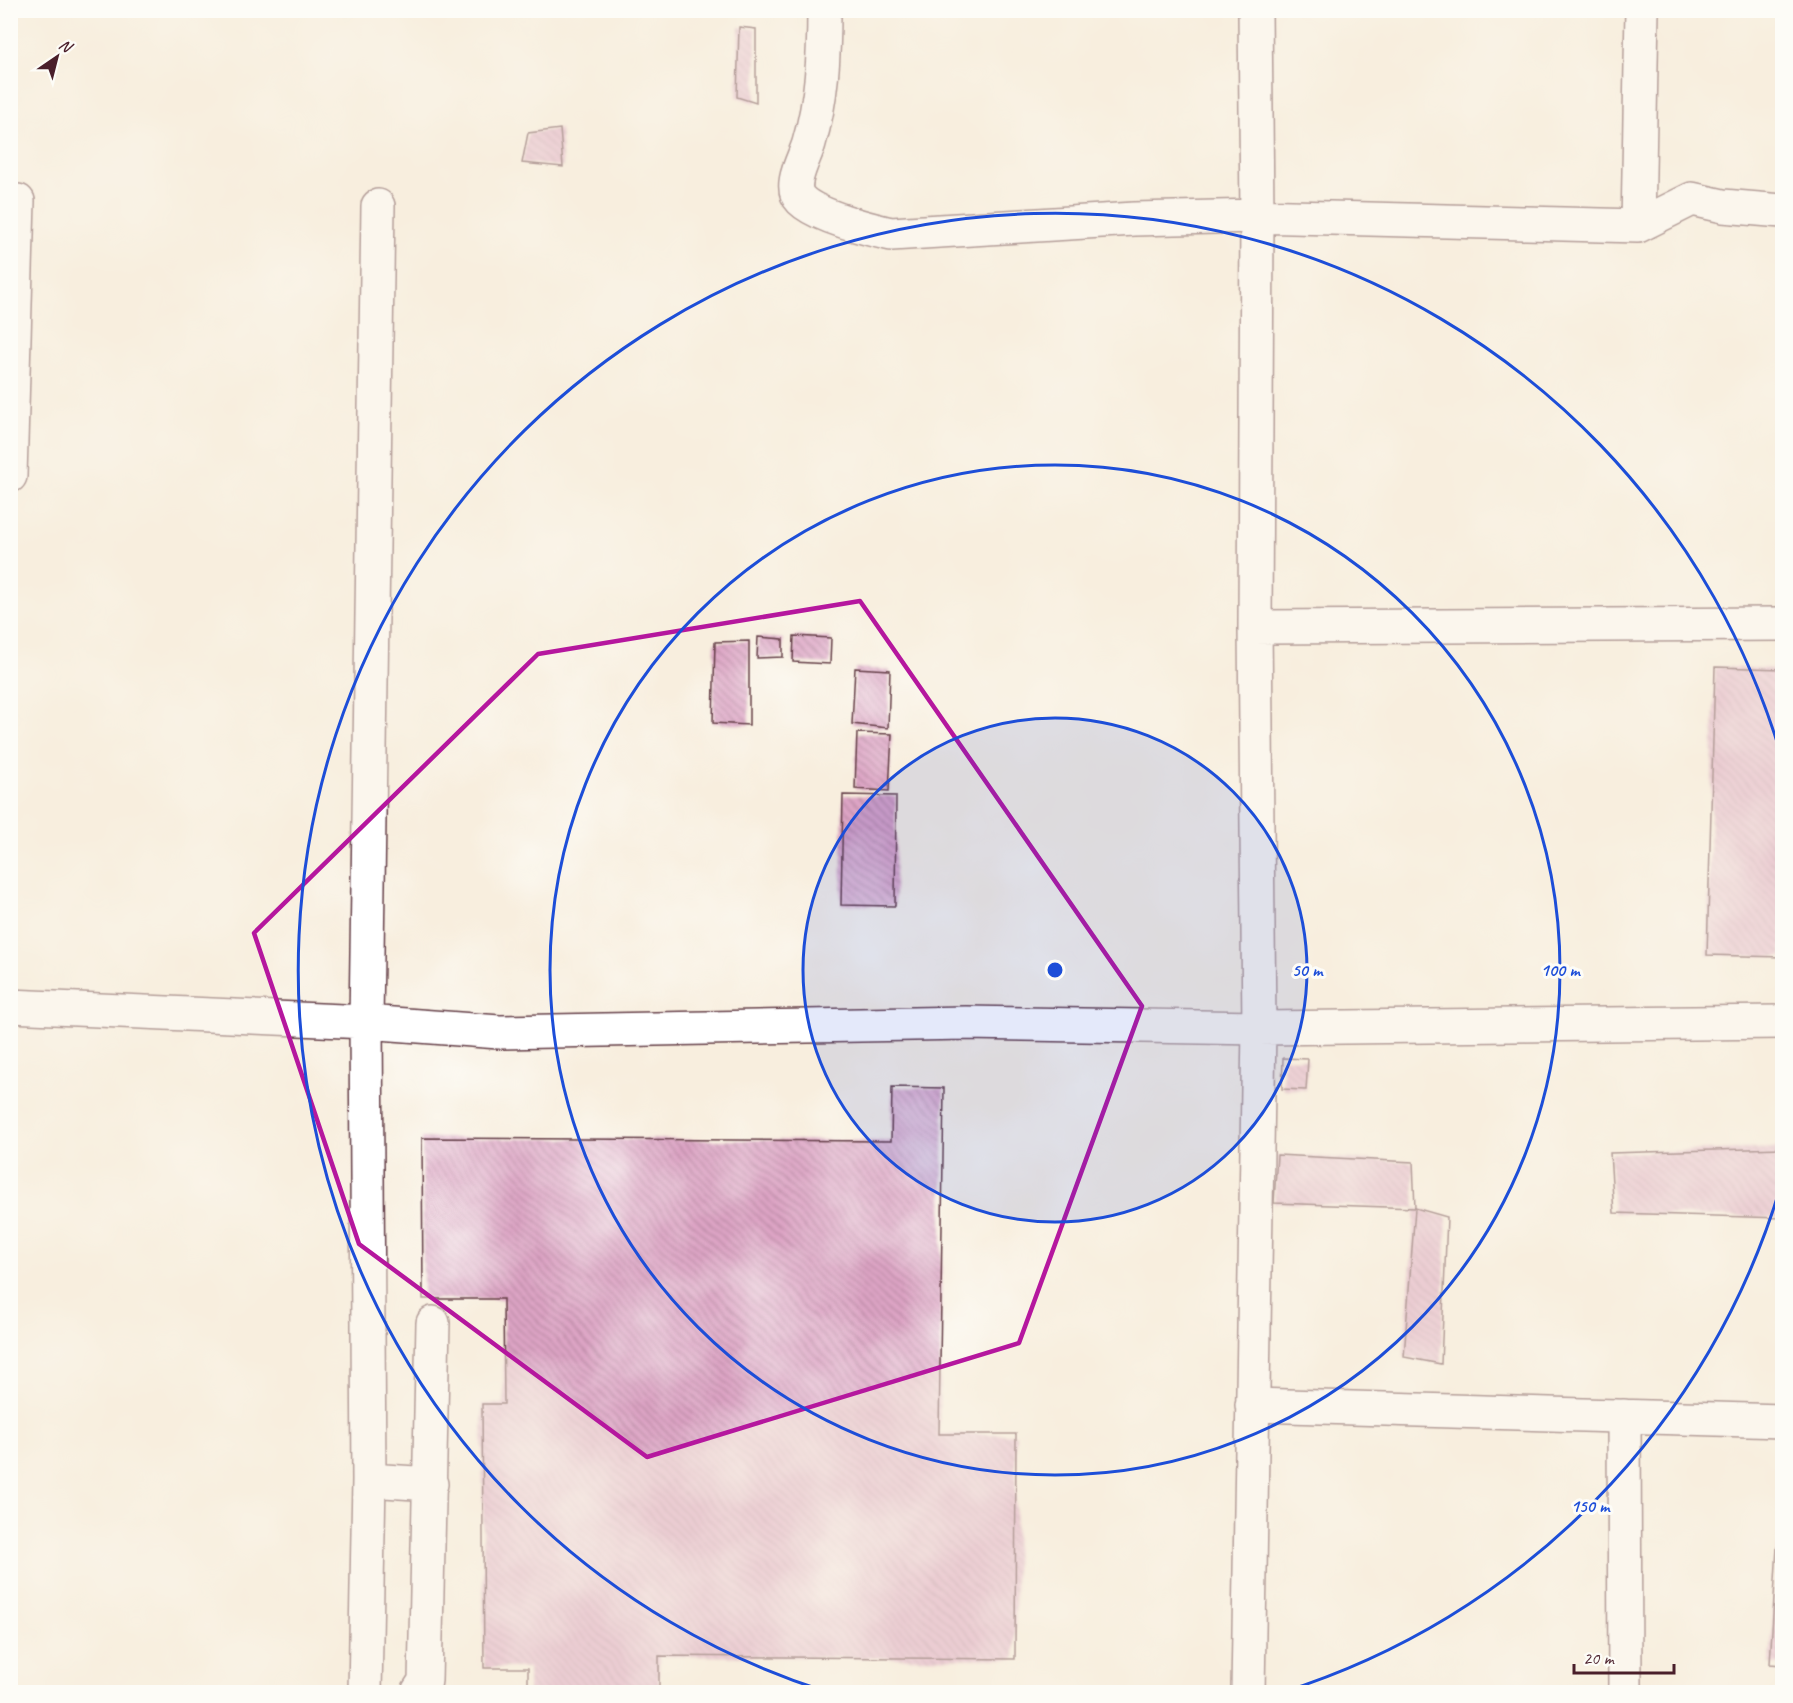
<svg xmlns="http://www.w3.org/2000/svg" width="1793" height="1703" font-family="Caveat,sans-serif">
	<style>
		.building { fill: url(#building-back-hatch) }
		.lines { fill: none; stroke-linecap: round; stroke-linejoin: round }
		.minor-casing { stroke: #643e46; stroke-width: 36 }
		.minor { stroke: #fff; stroke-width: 33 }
		.marked { fill: none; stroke: #b5179e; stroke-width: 4.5; stroke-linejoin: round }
		.ring { fill: none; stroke: #1d4ed8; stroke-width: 3 }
		.centre { fill: #1d4ed8; stroke: #fdfcf7; stroke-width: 3 }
		.ring-label { font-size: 18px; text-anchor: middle; font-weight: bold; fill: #1d4ed8; stroke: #fdfcf7; stroke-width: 6; stroke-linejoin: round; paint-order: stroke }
	</style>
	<defs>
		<pattern id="building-back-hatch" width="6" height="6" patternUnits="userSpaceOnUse" patternTransform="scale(1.5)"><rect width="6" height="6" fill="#dda4c5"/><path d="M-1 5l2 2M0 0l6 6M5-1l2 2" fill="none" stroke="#b585a0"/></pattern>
	</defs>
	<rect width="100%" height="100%" fill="#fdfcf7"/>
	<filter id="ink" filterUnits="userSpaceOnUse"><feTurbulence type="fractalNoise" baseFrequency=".0167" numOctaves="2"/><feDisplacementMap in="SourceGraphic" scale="12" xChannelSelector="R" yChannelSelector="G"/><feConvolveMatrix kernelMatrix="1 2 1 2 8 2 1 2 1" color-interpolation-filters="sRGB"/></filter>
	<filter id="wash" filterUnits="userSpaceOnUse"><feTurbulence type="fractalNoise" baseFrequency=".008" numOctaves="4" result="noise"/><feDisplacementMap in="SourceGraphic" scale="24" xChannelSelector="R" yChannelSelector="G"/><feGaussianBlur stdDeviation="1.35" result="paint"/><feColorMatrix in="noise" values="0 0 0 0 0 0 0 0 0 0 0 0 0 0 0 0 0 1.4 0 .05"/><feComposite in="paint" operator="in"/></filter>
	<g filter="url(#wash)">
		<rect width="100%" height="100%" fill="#f8eede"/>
		<g id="blocks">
			<!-- building -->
			<path class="building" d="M739,27L756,29V103L737,97Z
				M560,129L563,167L522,163L528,133Z
				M794,636L831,638L830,664L793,662Z
				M758,637L783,639V657L757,658Z
				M749,641V725L713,723L715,642Z
				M1715,667L1782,669V957L1707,955Z
				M855,668L890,670L888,728L852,724Z
				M857,733L892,734L889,791L855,789Z
				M843,795L896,796L895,906L841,905Z
				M1283,1058L1308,1059L1306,1090L1282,1089Z
				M892,1087L944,1088L939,1434H1016L1015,1659L659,1656V1692H528V1668H484L482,1404H504L503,1299H423L422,1138L891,1141Z
				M1782,1148V1218L1614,1213L1610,1153Z
				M1277,1155L1413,1162L1415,1208L1447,1217L1441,1364L1404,1357L1415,1208L1274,1203Z
				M1777,1547H1782V1665L1770,1664Z"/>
		</g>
	</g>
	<g filter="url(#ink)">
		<use href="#blocks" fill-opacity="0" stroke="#643e46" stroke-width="1.5"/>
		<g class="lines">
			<defs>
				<path id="minor" d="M824,10C824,56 822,99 809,143C805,158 787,186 801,200C817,216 869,229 891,234L1134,219L1257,216L1638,226L1692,199L1723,206L1782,211
					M1638,226L1642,10
					M10,476L18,201
					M1255,627L1782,624
					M10,1006L366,1022L499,1032L966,1023L1259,1028L1782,1022
					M1252,1405L1782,1421
					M1624,1416L1625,1692
					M369,1480L431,1484
					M365,1692L369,1480L366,1022L378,206
					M418,1692L425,1681L433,1323
					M1248,1692L1259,1028L1255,627L1257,216L1255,10"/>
			</defs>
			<!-- minor casing -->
			<use href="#minor" class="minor-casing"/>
			<!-- minor -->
			<use href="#minor" class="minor"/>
		</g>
	</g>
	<!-- marked area -->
	<path d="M0 0H1793V1703H0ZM860,601L1142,1006L1019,1343L647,1457L359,1244L254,933L538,654Z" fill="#f8eede" fill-opacity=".55" fill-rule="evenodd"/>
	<path class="marked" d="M860,601L1142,1006L1019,1343L647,1457L359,1244L254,933L538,654Z"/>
	<!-- distance rings -->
	<circle cx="1055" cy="970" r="252" fill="#1d4ed8" fill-opacity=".12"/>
	<g class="ring">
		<circle cx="1055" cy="970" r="252"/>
		<circle cx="1055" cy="970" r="505"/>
		<path d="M1781 1185A757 757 0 0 1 1283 1692M827 1692A757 757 0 1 1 1781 755"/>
	</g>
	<circle cx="1055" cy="970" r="9" class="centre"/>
	<g class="ring-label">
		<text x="1307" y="976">50 m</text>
		<text x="1560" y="976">100 m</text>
		<text x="1590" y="1512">150 m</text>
	</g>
	<!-- margin -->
	<rect width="1793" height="1703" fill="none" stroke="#fdfcf7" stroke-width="36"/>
	<!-- north arrow -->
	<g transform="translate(57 57) rotate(35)" stroke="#fdfcf7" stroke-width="4.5" paint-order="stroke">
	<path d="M0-4.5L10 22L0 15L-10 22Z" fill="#4a1f2b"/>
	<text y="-9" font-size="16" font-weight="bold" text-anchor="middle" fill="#4a1f2b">N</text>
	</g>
	<!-- scale -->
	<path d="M1574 1664v9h100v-9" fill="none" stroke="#4a1f2b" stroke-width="3"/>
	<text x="1583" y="1664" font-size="18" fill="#4a1f2b" stroke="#fdfcf7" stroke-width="4.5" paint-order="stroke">20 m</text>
</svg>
